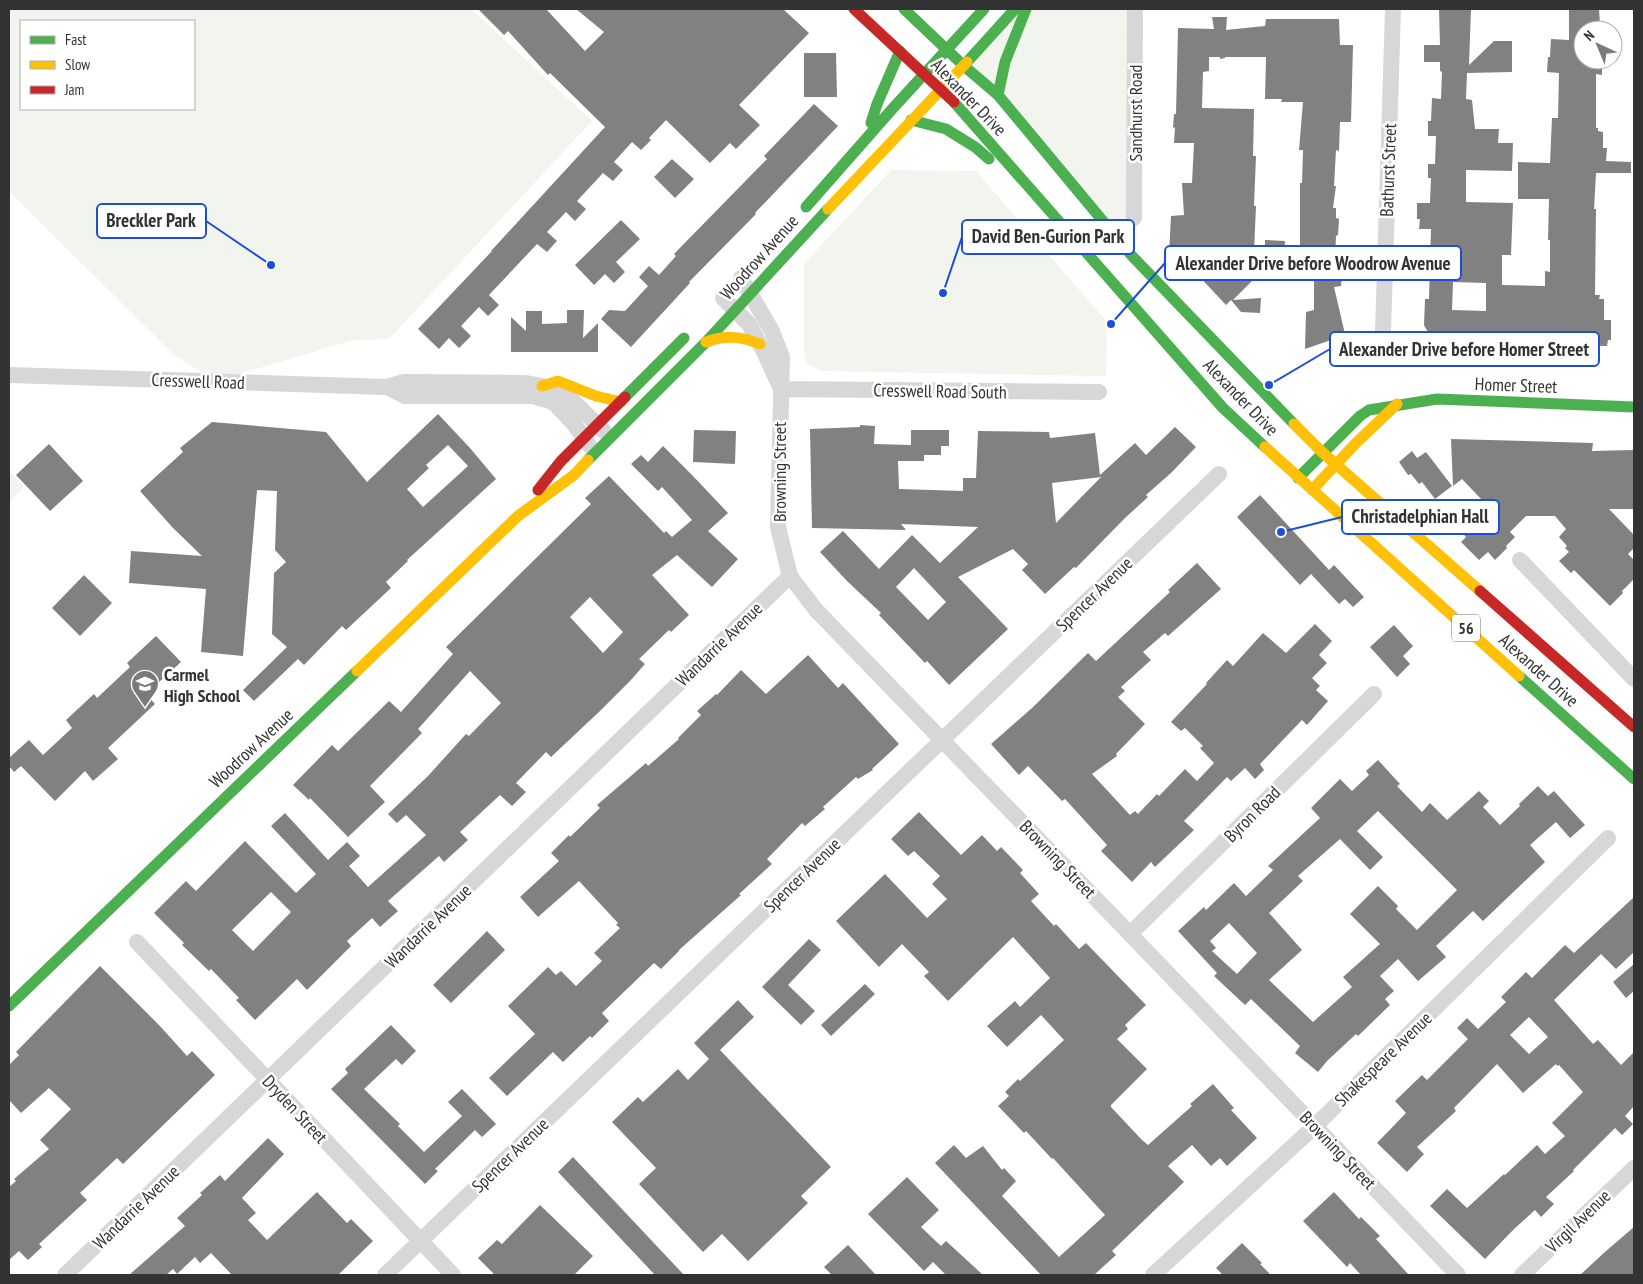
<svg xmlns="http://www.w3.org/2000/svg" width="1643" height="1284" font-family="'PT Sans Narrow',sans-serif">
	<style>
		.green { fill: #f1f5ed; fill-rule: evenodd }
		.building { fill: #818181; fill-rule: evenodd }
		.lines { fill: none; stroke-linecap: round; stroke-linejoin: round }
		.street { stroke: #d7d7d7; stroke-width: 16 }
		.fast { stroke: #4caf50; stroke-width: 11 }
		.slow { stroke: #ffc107; stroke-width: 11 }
		.jam { stroke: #c62828; stroke-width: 11 }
		.labels { text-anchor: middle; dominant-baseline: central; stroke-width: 5; stroke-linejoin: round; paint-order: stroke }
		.shield { fill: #fff; stroke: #707070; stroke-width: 1 }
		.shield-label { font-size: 16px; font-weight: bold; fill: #333 }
		.street-label { font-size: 18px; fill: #333; stroke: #fff }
		.poi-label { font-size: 18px; font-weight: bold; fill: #333; stroke: #fff; text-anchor: start }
		.leader { fill: none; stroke: #1d4ed8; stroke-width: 2 }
		.callout-dot { fill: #1d4ed8; stroke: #fff; stroke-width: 2 }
		.callout { fill: #fff; stroke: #1d4ed8; stroke-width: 2 }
		.callout-label { font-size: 19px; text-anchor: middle; font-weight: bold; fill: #333 }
	</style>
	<rect width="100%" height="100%" fill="#fff"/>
	<!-- green -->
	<path class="green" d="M9,9H471L592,121L389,339L353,340L215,381L173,354L9,191ZM21,21H194V109H21Z
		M1015,9H1135L1134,218L1132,256L964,66Z
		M891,170L976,171L1107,322L1106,376L820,371L807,363L804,351V264Z
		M9,471L24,487L9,503Z"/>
	<!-- building -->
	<path class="building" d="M478,9H546L585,51L604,32L576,9H783L809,33L739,105L760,125L736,149L730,143L710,163L666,120L649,138L651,140L641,150L632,142L614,162L623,170L613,181L603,173L577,201L586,209L575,221L566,212L547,232L557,241L547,252L537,244L489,295L499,305L488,316L479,307L461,326L471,336L459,348L449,338L439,349L418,329L492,251H491L605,127L550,73L548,75L508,31L504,35Z
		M1439,9H1471L1469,65L1494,41H1512V72L1467,73L1466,99L1472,100L1475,129H1499L1498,143H1513L1512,171L1466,170V202L1513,203L1511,255H1502V285L1545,286V271L1550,272V240H1548L1549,199H1518V162L1550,163L1552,118H1558L1559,73L1547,72L1548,57H1550L1551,39L1569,40V9H1599L1600,24H1589V28L1583,27V60H1602V75L1596,74V128H1598V131L1603,132V148H1607L1606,161L1631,162V173H1596L1594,209H1596L1595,295H1600L1599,299H1604V320H1611V340H1608L1607,346L1532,345L1533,340L1501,341V347L1485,346V343L1434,342L1431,338L1424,325L1425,299H1429L1431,229H1419L1420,219H1417V203H1430L1431,178H1428V164H1435L1436,136H1428V121H1431L1432,98L1441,99L1442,72L1440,71V62H1424V45H1440ZM1453,282L1486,283V311L1452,310Z
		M1212,17H1227L1226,30L1265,26L1266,19H1339L1340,45H1353L1351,122H1340L1339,151L1336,150L1334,186H1336L1333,208H1336V218L1339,219L1338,235L1336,236L1335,261H1342L1343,263L1341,286L1334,287L1345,334L1333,337L1334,339L1305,349L1306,312L1314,310V281H1308L1309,247H1300V183H1302L1303,150H1299L1303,102H1281L1282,99H1265L1266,57H1225V58L1220,59V57H1209V71L1203,72L1202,108L1254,109L1253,156H1256L1254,206H1256L1254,252L1222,251L1252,281L1233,300L1261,298L1260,313L1241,312L1231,300L1226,305L1196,273L1216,254H1169L1171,216L1184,215L1182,183H1192L1194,143H1174L1175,127L1173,128L1174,114H1176L1178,28L1214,29Z
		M804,53H836L837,97H804Z
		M814,104L838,126L755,213L756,214L689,282L690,283L631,347L601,319L609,310L625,311L648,286L639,277L649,266L659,275L676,256L674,254L767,159L764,156Z
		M672,159L694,179L675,198L654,177Z
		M621,220L640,239L616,262L625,272L614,283L605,274L594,285L575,265Z
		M1265,240L1285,241L1284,256H1265Z
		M567,310H584L583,338L598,323V352H511V317L526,331V311H542V324L567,323Z
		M438,414L470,448L496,479L407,560L408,561L386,582L391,588L346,630L342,626L304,665L298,659L254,701L243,690L287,647L272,634L274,573L286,562L275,550L277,491L257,490L243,656L201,652L206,589L129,583L131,551L202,556L173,528L140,491L183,452L180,448L212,422L326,432L367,482ZM448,445L468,466L423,507L407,489L429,468L426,465Z
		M860,425L875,426L874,444L911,445V430H949V446H941V455H924V461H898L899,489L963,491V478H976L978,431L1049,432L1050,438L1095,433L1100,475L1135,443L1146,455L1175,427L1196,447L1171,473L1146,495L1148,497L1125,518L1076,568L1074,567L1045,594L1022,570L1028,564L1013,549L958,577L1008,629L949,685L927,661L925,663L879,615L881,613L847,581L820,552L843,531L879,569L912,535L940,563L978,527L901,524L906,530L812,528L810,429L860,427ZM1101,477L1056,523L1052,483ZM914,568L946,602L928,620L896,587Z
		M694,430L736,431L735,464L693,462Z
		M1451,439L1593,443L1592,451L1634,450L1633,509H1609L1634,535V548L1628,554L1634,560V579L1622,591L1623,593L1610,606L1574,570L1571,573L1559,561L1569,552L1565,548L1567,546L1559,537L1566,529L1555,516H1526L1510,532L1515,537L1506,546L1507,548L1495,560L1488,552L1479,560L1461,542L1466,537L1460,530L1465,526L1461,521L1483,501L1462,479L1453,486Z
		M49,444L83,481L50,511L16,475Z
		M663,446L693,476L728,513L708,531L738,559L712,587L677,555L652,575L689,615L671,632L669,630L639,659L645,664L630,681L600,711L551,757L546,752L516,783L526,792L512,806L500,795L460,832L468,840L444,862L439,856L388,901L398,911L380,927L372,918L347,941L351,946L307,990L297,979L255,1020L236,1000L239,998L211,969L209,971L182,945L184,943L154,913L186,881L196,891L245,841L296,893L316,874L271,826L285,813L328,860L347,842L360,856L349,866L368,887L426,835L406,815L397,823L388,814L428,776L466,734L469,736L501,703L470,671L418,729L422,733L370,786L385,802L348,837L310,798L309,800L293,785L332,745L338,751L389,701L401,712L453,654L446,647L591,504L585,498L609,476L664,533L666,531L672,537L692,520L662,487L658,491L631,464L641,455L648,462ZM590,597L623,632L603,653L570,617ZM271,892L291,912L253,951L232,930Z
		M1412,451L1417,458L1426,452L1452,486L1435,499L1422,482L1419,484L1411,474L1408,475L1399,462Z
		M1260,495L1329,570L1334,565L1364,597L1353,607L1345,599L1339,604L1311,574L1300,585L1237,517Z
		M1197,563L1221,589L1168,636L1165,633L1143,652L1151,660L1121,687L1125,691L1118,697L1145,724L1116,754L1117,756L1092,774L1130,815L1135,811L1138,814L1157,794L1159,796L1185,769L1197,781L1214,763L1200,748L1203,746L1185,728L1181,731L1171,722L1207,684L1206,683L1227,660L1233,666L1263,633L1286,653L1315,624L1332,641L1319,655L1327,663L1312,678L1320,686L1316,690L1328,701L1307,725L1302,720L1260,764L1264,770L1255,779L1245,768L1231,781L1227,777L1184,821L1194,830L1155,867L1151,862L1132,882L1101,851L1107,845L1065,799L1062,801L1028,766L1019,775L991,744L1032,708L1088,653L1096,661L1170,592L1168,590Z
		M84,575L112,603L80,636L52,608Z
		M1394,625L1413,646L1403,656L1410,664L1397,677L1370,647Z
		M156,636L181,662L146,694L155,704L108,748L118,759L93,781L85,771L55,801L21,766L14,772L9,766V758L29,740L43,755L72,728L66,720L94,694L97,698L130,667L127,663Z
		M808,655L838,688L843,683L899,744L872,769L873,770L858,779L856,777L823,807L825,809L805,826L802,823L767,859L772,864L739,894L741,895L679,950V951L661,969L654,963L602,1013L609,1021L592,1038L590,1036L563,1062L553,1052L507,1096L489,1078L535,1034L508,1006L548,967L556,975L561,971L576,986L602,961L594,953L620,928L616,925L618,923L579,881L538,917L520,897L559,861L551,853L569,835L570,837L600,808L597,805L646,763L648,766L679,739L678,738L701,715L697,711L716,694L717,695L741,670L766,694Z
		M1378,760L1400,784L1397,786L1422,812L1430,803L1447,820L1479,791L1489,801L1483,807L1500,825L1520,806L1519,804L1538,786L1548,796L1554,791L1585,825L1570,838L1556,822L1530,845L1545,862L1483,921L1473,911L1436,946L1446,957L1418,981L1398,959L1380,976L1394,991L1385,999L1390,1005L1358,1036L1356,1034L1327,1061L1318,1072L1295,1053L1300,1046L1251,999L1245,1005L1214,976L1217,973L1178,931L1204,907L1206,910L1234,883L1246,896L1273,870L1268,866L1320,818L1311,808L1340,779L1352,791L1369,775L1366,771ZM1378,811L1457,890L1417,930L1396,909L1398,906L1378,886L1350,914L1380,944L1343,977L1352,987L1313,1022L1269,980L1302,950L1269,913L1303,881L1298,876L1340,839L1370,870L1383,857L1357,831ZM1229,923L1257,953L1237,974L1212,951L1216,948L1210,941Z
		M919,812L961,855L982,835L997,851L1001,847L1023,870L1020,873L1039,894L1031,901L1054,926L1056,924L1079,949L1086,943L1146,1005L1125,1025L1128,1029L1117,1039L1147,1069L1111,1105V1107L1142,1140L1148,1145L1192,1106L1190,1104L1213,1084L1234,1108L1231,1110L1257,1138L1227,1166L1220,1158L1211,1166L1192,1145L1168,1166L1184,1182L1112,1251L1116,1255L1094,1275H1041L935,1163L954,1145L966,1158L983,1146L1002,1170L1004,1168L1016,1181L1002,1196L1059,1257L1105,1215L1053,1158L1052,1159L1026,1131L1024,1133L998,1106L1009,1096L1005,1092L1018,1079L1020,1081L1064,1040L1041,1015L1007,1047L987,1026L1015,1001L1020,1007L1050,978L1013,937L948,1001L924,976L929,972L902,944L879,967L836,921L885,874L927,918L947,899L932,884L940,876L914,851L908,856L891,839Z
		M1634,897V952L1616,969L1601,954L1554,1000L1593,1044L1598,1040L1621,1065L1634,1052V1106L1625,1116L1633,1124L1622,1135L1615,1128L1573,1170L1574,1171L1546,1197L1554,1204L1541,1217L1535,1210L1514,1229L1485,1259L1430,1206L1447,1189L1467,1208L1504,1174L1505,1175L1537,1145L1545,1154L1565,1136L1552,1123L1583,1092L1559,1065L1557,1066L1556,1064L1523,1093L1497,1064L1454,1108L1456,1111L1417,1147L1424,1154L1407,1172L1377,1143L1406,1113L1395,1101L1422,1075L1427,1080L1468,1039L1457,1028L1467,1018L1478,1029L1506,1002L1501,997L1526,972L1532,978L1565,945L1574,953ZM1529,1017L1548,1037L1529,1054L1510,1035Z
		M487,931L505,950L451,1003L433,985Z
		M809,939L821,950L788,985L815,1011L801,1025L762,987Z
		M1634,964V991L1626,998L1613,982Z
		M100,966L160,1026L187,1056L192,1051L215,1075L123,1164L117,1158L80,1193L87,1200L39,1244L42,1247L28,1260L19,1251L9,1260V1187L16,1181L14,1179L49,1149L40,1140L71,1109L49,1088L21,1113L9,1100V1065L19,1055L16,1052Z
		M865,984L875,994L831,1036L821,1025Z
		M738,1000L754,1017L720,1050L831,1167L801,1196L808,1203L748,1261L722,1234L703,1252L639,1184L656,1168L612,1122L638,1097L643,1102L678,1069L688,1080L709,1059L694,1043Z
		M391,1025L416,1051L402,1065L396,1059L364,1089L400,1124L398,1126L424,1152L462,1116L448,1102L462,1089L496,1124L482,1137L475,1130L435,1169L438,1171L425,1184L331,1089L348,1073L345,1069Z
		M268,1138L284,1154L242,1198L256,1213L248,1220L267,1240L317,1192L347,1223L351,1219L373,1241L338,1275H232L211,1253L200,1263L195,1257L177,1274L173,1269L166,1275H129L185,1226L177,1218L202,1195L200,1193L220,1175L225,1181Z
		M573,1157L684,1275H655L558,1172Z
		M907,1177L939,1210L921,1227L941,1246L946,1241L983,1275H946L933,1262L924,1271L868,1214Z
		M1334,1192L1359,1219L1361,1217L1380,1236L1376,1239L1409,1275H1361L1350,1263L1347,1267L1303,1221Z
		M540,1205L593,1256L574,1275H495L478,1258L497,1240L502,1244Z
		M1634,1227V1275H1580L1606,1251Z
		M1242,1243L1262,1263L1260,1264L1271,1275H1223L1216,1268Z
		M848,1245L876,1275H832L824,1267Z"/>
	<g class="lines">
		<!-- street -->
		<path class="street" d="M1134,218L1135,9
			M741,278L772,331L782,357L778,527L790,576L816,610L1130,934L1458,1275
			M723,298L749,324L764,352L780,387
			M1383,332L1393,9
			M9,375L387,387L404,382L526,383L542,386L557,391L572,400L604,431
			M387,387L405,396H533L553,402L574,424L589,445
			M781,389L1099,392
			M1520,560L1634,679
			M1130,934L1374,694
			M137,942L453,1275
			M65,1275L790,576
			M385,1275L1219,474
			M1153,1275L1315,1126L1608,838
			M1522,1275L1634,1168"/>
		<!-- fast -->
		<path class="fast" d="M904,9L964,66L998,95L1132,256L1294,424
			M967,62L1015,9
			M998,95L1005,62L1026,9
			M954,102L1223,408L1265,447
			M911,120L946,129L975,147L989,159
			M871,123L877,104L900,51
			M806,207L894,107L984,9
			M625,397L684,338
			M588,460L706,342L828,209
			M1298,478L1360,416L1369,410L1437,399L1634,407
			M1519,676L1634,779
			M9,1006L357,671"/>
		<!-- slow -->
		<path class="slow" d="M828,209L967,62
			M706,342C726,335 740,336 760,344
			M542,386L558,381L596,396L621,402
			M1294,424L1323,453L1480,591
			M1265,447L1519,676
			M1312,490L1356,443L1397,404
			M357,671L518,516L574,475L588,460"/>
		<!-- jam -->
		<path class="jam" d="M854,9L954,102
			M538,490L561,461L625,397
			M1480,591L1634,727"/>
	</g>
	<!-- icons -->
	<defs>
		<symbol id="school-pin" viewBox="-11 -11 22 30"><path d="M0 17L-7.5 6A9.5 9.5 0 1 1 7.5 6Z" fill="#7a7a7a" stroke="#fff"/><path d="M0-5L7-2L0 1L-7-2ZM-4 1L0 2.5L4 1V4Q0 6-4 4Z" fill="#fff"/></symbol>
	</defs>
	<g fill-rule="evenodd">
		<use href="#school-pin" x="129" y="668" width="32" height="43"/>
	</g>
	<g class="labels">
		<!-- shield labels -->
		<rect class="shield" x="1452" y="614.5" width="28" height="27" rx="4"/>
		<g class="shield-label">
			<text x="1466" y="628">56</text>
		</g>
		<!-- street labels -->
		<g class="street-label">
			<text transform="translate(969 97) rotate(46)">Alexander Drive</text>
			<text transform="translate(1135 113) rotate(-90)">Sandhurst Road</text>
			<text transform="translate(1388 170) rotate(-88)">Bathurst Street</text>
			<text transform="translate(759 257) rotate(-48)">Woodrow Avenue</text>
			<text transform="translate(198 381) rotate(2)">Cresswell Road</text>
			<text transform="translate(1516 385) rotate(2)">Homer Street</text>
			<text transform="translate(940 391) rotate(1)">Cresswell Road South</text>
			<text transform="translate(1241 397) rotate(46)">Alexander Drive</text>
			<text transform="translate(779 472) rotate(-90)">Browning Street</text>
			<text transform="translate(1094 594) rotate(-44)">Spencer Avenue</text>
			<text transform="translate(719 644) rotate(-44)">Wandarrie Avenue</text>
			<text transform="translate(1539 670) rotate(42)">Alexander Drive</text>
			<text transform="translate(251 748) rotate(-43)">Woodrow Avenue</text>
			<text transform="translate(1252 814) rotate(-45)">Byron Road</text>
			<text transform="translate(1058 859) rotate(46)">Browning Street</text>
			<text transform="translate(802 875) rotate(-44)">Spencer Avenue</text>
			<text transform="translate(428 926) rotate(-44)">Wandarrie Avenue</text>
			<text transform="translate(1383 1059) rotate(-44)">Shakespeare Avenue</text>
			<text transform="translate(295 1109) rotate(47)">Dryden Street</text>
			<text transform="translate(1338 1150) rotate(46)">Browning Street</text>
			<text transform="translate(510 1155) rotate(-44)">Spencer Avenue</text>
			<text transform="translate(136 1207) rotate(-44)">Wandarrie Avenue</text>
			<text transform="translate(1578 1221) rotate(-44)">Virgil Avenue</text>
		</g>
		<!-- poi labels -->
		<g class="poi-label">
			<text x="164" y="674">Carmel<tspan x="164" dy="21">High School</tspan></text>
		</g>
	</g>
	<!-- callouts -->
	<path class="leader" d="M271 265L206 221M943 293L962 237M1111 324L1165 263M1269 385L1330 349M1281 532L1342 517"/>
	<g class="callout-dot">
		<circle cx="271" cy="265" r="5"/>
		<circle cx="943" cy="293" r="5"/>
		<circle cx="1111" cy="324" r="5"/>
		<circle cx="1269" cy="385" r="5"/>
		<circle cx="1281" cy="532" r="5"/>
	</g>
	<g class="callout">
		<rect x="97" y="204" width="109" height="34" rx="5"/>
		<rect x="962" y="220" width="172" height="34" rx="5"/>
		<rect x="1165" y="246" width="296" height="34" rx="5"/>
		<rect x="1330" y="332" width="269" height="34" rx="5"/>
		<rect x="1342" y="500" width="157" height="34" rx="5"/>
	</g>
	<g class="callout-label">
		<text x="151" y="227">Breckler Park</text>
		<text x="1048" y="243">David Ben-Gurion Park</text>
		<text x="1313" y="270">Alexander Drive before Woodrow Avenue</text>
		<text x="1464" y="356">Alexander Drive before Homer Street</text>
		<text x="1420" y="523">Christadelphian Hall</text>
	</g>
	<!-- border -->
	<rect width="1643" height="1284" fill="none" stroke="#333333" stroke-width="20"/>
	<!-- legend -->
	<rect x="20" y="20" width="175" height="90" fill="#ffffff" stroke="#adadad"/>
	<rect x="30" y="36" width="25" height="8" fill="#4caf50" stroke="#adadad"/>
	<text x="65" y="45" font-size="15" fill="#333333">Fast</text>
	<rect x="30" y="61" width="25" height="8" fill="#ffc107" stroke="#adadad"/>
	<text x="65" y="70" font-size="15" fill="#333333">Slow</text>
	<rect x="30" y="86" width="25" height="8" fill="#c62828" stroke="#adadad"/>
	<text x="65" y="95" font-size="15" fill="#333333">Jam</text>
	<!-- north arrow -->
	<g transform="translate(1598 45) rotate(316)"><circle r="24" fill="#ffffff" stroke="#adadad"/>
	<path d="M0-4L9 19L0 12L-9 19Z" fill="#7a7a7a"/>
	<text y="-8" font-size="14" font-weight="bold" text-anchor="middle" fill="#333333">N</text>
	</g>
</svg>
